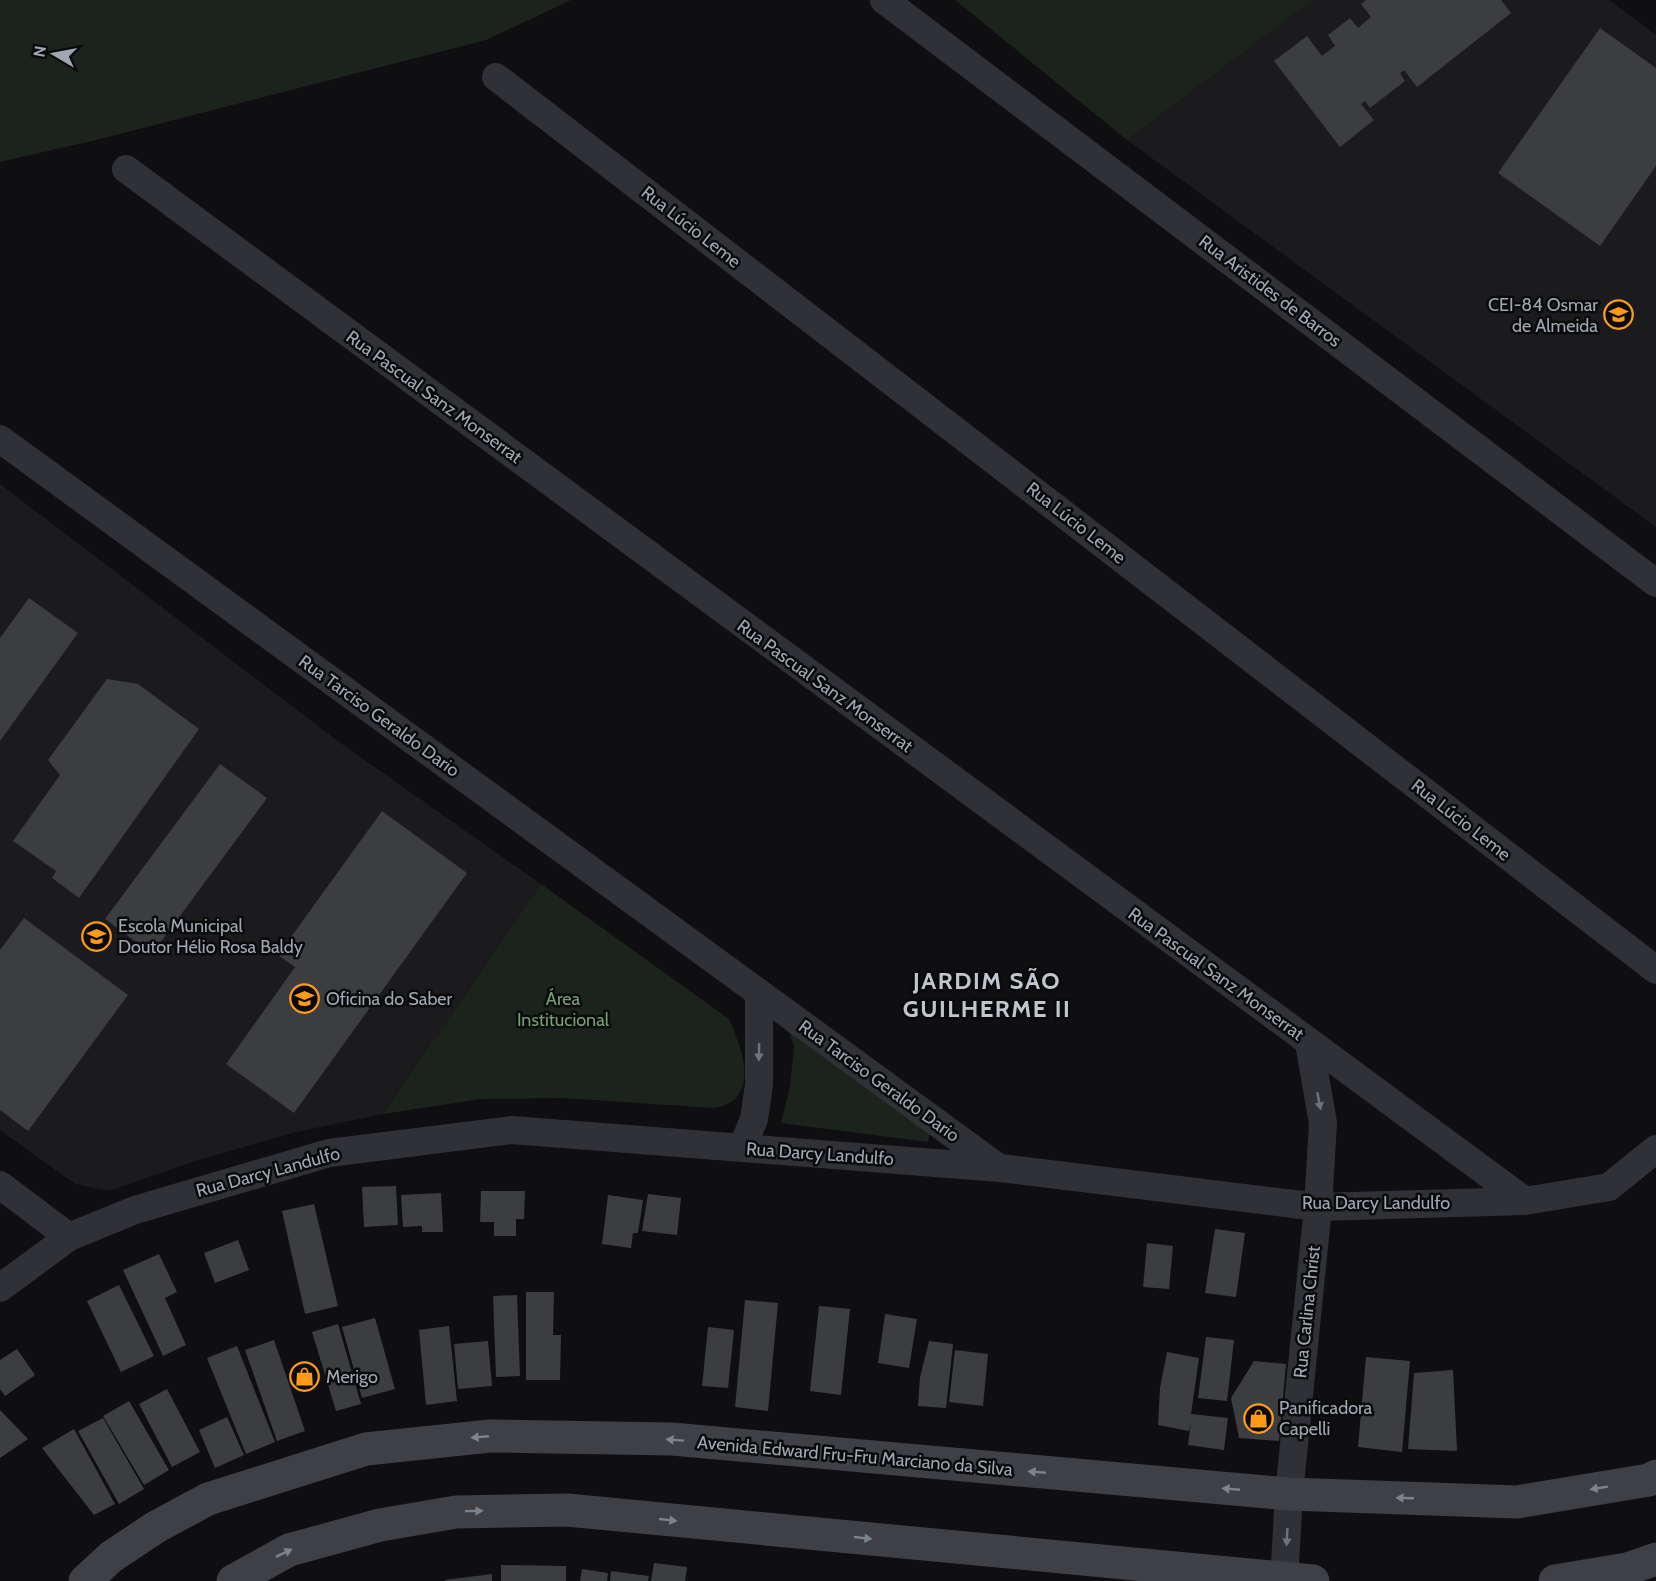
<svg xmlns="http://www.w3.org/2000/svg" width="1656" height="1581" font-family="Cabin,sans-serif">
	<style>
		.built { fill: #1b1b1e }
		.green { fill: #1b231c }
		.building { fill: #3b3d41 }
		.lines { fill: none; stroke-linecap: round; stroke-linejoin: round }
		.street { stroke: #303136; stroke-width: 28 }
		.secondary { stroke: #3e4046; stroke-width: 33 }
		.oneway { fill: #6d727b }
		.oneway2 { fill: #7d838d }
		.labels { text-anchor: middle; dominant-baseline: central; stroke-width: 5; stroke-linejoin: round; paint-order: stroke }
		.street-label { font-size: 18px; fill: #9fa7b3; stroke: #0a0a0b }
		.poi-label { font-size: 18px; fill: #9fa7b3; stroke: #0a0a0b; text-anchor: start }
		.park-label { font-size: 18px; fill: #76a074; stroke: #0a0a0b }
		.district-label { font-size: 24px; font-weight: bold; letter-spacing: 1.5px; fill: #c0c5ce; stroke: #0a0a0b }
	</style>
	<rect width="100%" height="100%" fill="#0f0f11"/>
	<!-- built -->
	<path class="built" d="M1313,0H1609L1656,35V527L1127,140Z
		M0,484L339,742L541,884L383,1114L296,1132L192,1162L109,1191L75,1184L0,1130Z"/>
	<!-- green -->
	<path class="green" d="M0,0H571L486,40L96,140L0,162Z
		M955,0H1313L1127,140Z
		M541,884L729,1019C739,1042 757,1084 731,1102C726,1106 719,1107 713,1108L562,1098L481,1099L383,1114Z
		M786,1025L930,1132L928,1142L781,1123L790,1086L794,1046Z"/>
	<!-- building -->
	<path class="building" d="M1366,0H1501L1511,13L1417,87L1404,70L1400,73L1405,81L1370,108L1365,101L1361,104L1374,120L1340,147L1274,61L1307,36L1322,56L1335,46L1328,35L1350,18L1358,28L1371,17L1361,4Z
		M1600,28L1656,68V166L1600,246L1498,173Z
		M29,598L78,633L0,741V638Z
		M107,679L138,684L199,729L79,898L52,878L56,871L13,841L60,775L48,760Z
		M220,764L267,798L152,954L105,919Z
		M382,811L467,873L294,1113L226,1064L295,967L278,955Z
		M24,918L128,995L28,1131L0,1110V950Z
		M396,1186L398,1225L364,1227L362,1187Z
		M481,1191H525L524,1219H516V1236H494V1222H480Z
		M441,1193L443,1232H422V1226L403,1227L401,1195Z
		M648,1194L681,1198L677,1235L642,1231Z
		M608,1195L643,1200L638,1233H633L631,1248L602,1244Z
		M314,1204L338,1306L305,1314L282,1211Z
		M1215,1229L1245,1233L1236,1297L1205,1293Z
		M238,1240L249,1270L215,1283L204,1253Z
		M1147,1243L1173,1246L1169,1289L1143,1287Z
		M159,1254L177,1292L165,1298L186,1345L163,1356L123,1270Z
		M119,1285L154,1356L121,1372L87,1301Z
		M526,1292H554L553,1335H561L560,1380H526Z
		M517,1295L520,1376L496,1377L493,1296Z
		M745,1300L778,1303L768,1411L735,1407Z
		M819,1306L850,1309L841,1395L810,1391Z
		M885,1314L917,1319L909,1368L878,1363Z
		M375,1318L395,1389L362,1398L342,1327Z
		M338,1324L361,1404L336,1411L312,1332Z
		M449,1326L457,1401L426,1405L419,1330Z
		M708,1327L734,1330L728,1388L702,1386Z
		M1206,1337L1234,1340L1227,1401L1198,1398Z
		M274,1340L305,1431L277,1441L245,1350Z
		M488,1341L492,1386L458,1389L454,1344Z
		M929,1341L953,1344L946,1408L918,1406L920,1377Z
		M237,1346L275,1442L246,1454L207,1358Z
		M17,1349L35,1375L5,1396L0,1389V1360Z
		M955,1350L988,1354L983,1406L949,1402Z
		M1167,1352L1199,1358L1191,1414L1228,1418L1224,1450L1188,1445L1191,1421L1189,1431L1158,1425L1160,1388Z
		M1366,1357L1410,1361L1402,1452L1358,1447Z
		M1254,1361L1286,1364L1279,1441L1239,1438L1231,1398Z
		M1453,1370L1457,1451L1408,1449L1414,1373Z
		M167,1389L200,1452L172,1467L139,1404Z
		M129,1401L169,1470L144,1485L103,1416Z
		M0,1410L28,1439L0,1458Z
		M227,1417L244,1455L215,1468L199,1430Z
		M103,1418L144,1489L119,1504L78,1431Z
		M74,1429L115,1504L94,1515L42,1448Z
		M654,1563L687,1567L685,1581H651Z
		M501,1565L566,1566V1581H501Z
		M582,1569L608,1573L607,1581H580Z
		M611,1571L649,1576L648,1581H610Z
		M492,1574V1581H445V1580Z"/>
	<g class="lines">
		<!-- street -->
		<path class="street" d="M884,0L1656,583
			M496,77L1656,970
			M126,169L1525,1201
			M0,439L999,1168
			M742,1148L754,1119L759,1085V993
			M0,1185L69,1237
			M0,1288L69,1237L135,1210L329,1153L512,1130L1000,1168L1318,1207L1525,1201L1609,1187L1656,1149
			M1284,1581L1289,1494L1318,1207L1323,1123L1309,1043"/>
		<!-- secondary -->
		<path class="secondary" d="M85,1581L111,1557L156,1527L208,1499L366,1449L490,1436L672,1439L1289,1494L1517,1502L1649,1480L1656,1476
			M233,1581L289,1550L380,1525L456,1512L567,1510L1313,1581
			M1555,1581L1627,1569L1656,1559"/>
	</g>
	<!-- one-way arrows -->
	<defs><path id="oneway-solid" d="M-6-.8H1V-3.2L6.5 0L1 3.2V.8H-6Z" transform="scale(1.5)"/></defs>
	<g class="oneway">
		<use href="#oneway-solid" transform="translate(759 1052) rotate(91)"/>
		<use href="#oneway-solid" transform="translate(1319 1101) rotate(79)"/>
		<use href="#oneway-solid" transform="translate(1287 1537) rotate(93)"/>
	</g>
	<g class="oneway2">
		<use href="#oneway-solid" transform="translate(480 1437) rotate(175)"/>
		<use href="#oneway-solid" transform="translate(675 1440) rotate(-176)"/>
		<use href="#oneway-solid" transform="translate(1037 1472) rotate(-175)"/>
		<use href="#oneway-solid" transform="translate(1599 1488) rotate(171)"/>
		<use href="#oneway-solid" transform="translate(1231 1489) rotate(-175)"/>
		<use href="#oneway-solid" transform="translate(1405 1498) rotate(-178)"/>
		<use href="#oneway-solid" transform="translate(474 1511) rotate(-1)"/>
		<use href="#oneway-solid" transform="translate(668 1520) rotate(6)"/>
		<use href="#oneway-solid" transform="translate(863 1538) rotate(6)"/>
		<use href="#oneway-solid" transform="translate(284 1553) rotate(-26)"/>
	</g>
	<!-- icons -->
	<defs>
		<symbol id="school-ring" viewBox="-11 -11 22 22"><circle r="9.5" fill="#0a0a0b" stroke="#ff9b19" stroke-width="1.5"/><path d="M0-5L7-2L0 1L-7-2ZM-4 1L0 2.5L4 1V4Q0 6-4 4Z" fill="#ff9b19"/></symbol>
		<symbol id="shop-ring" viewBox="-11 -11 22 22"><circle r="9.5" fill="#0a0a0b" stroke="#ff9b19" stroke-width="1.5"/><path d="M-5-2.5h2.3a2.7 3.5 0 0 1 5.4 0H5L5.5 6h-11ZM-1.5-2.5h3a1.5 2.3 0 0 0-3 0Z" fill="#ff9b19"/></symbol>
	</defs>
	<g fill-rule="evenodd">
		<use href="#school-ring" x="1602" y="298" width="33" height="33"/>
		<use href="#school-ring" x="80" y="920" width="33" height="33"/>
		<use href="#school-ring" x="288" y="982" width="33" height="33"/>
		<use href="#shop-ring" x="288" y="1360" width="33" height="33"/>
		<use href="#shop-ring" x="1242" y="1402" width="33" height="33"/>
	</g>
	<g class="labels">
		<!-- street labels -->
		<g class="street-label">
			<text transform="translate(691 227) rotate(38)">Rua Lúcio Leme</text>
			<text transform="translate(1270 291) rotate(37)">Rua Aristides de Barros</text>
			<text transform="translate(434 397) rotate(36)">Rua Pascual Sanz Monserrat</text>
			<text transform="translate(1076 523) rotate(38)">Rua Lúcio Leme</text>
			<text transform="translate(825 686) rotate(36)">Rua Pascual Sanz Monserrat</text>
			<text transform="translate(379 716) rotate(36)">Rua Tarciso Geraldo Dario</text>
			<text transform="translate(1461 820) rotate(38)">Rua Lúcio Leme</text>
			<text transform="translate(1216 974) rotate(36)">Rua Pascual Sanz Monserrat</text>
			<text transform="translate(879 1081) rotate(36)">Rua Tarciso Geraldo Dario</text>
			<text transform="translate(820 1154) rotate(4)">Rua Darcy Landulfo</text>
			<text transform="translate(268 1172) rotate(-15)">Rua Darcy Landulfo</text>
			<text x="1376" y="1203">Rua Darcy Landulfo</text>
			<text transform="translate(1307 1312) rotate(-84)">Rua Carlina Christ</text>
			<text transform="translate(855 1456) rotate(5)">Avenida Edward Fru-Fru Marciano da Silva</text>
		</g>
		<!-- poi labels -->
		<g class="poi-label">
			<text x="1598" y="305" text-anchor="end">CEI-84 Osmar<tspan x="1598" dy="21">de Almeida</tspan></text>
			<text x="118" y="926">Escola Municipal<tspan x="118" dy="21">Doutor Hélio Rosa Baldy</tspan></text>
			<text x="326" y="999">Oficina do Saber</text>
			<text x="326" y="1377">Merigo</text>
			<text x="1279" y="1408">Panificadora<tspan x="1279" dy="21">Capelli</tspan></text>
		</g>
		<!-- park labels -->
		<g class="park-label">
			<text x="563" y="999">Área<tspan x="563" dy="21">Institucional</tspan></text>
		</g>
		<!-- district labels -->
		<g class="district-label">
			<text x="987" y="980">JARDIM SÃO<tspan x="987" dy="28">GUILHERME II</tspan></text>
		</g>
	</g>
	<!-- north arrow -->
	<g transform="translate(54 54) rotate(280)" stroke="#0a0a0b" stroke-width="4.5" paint-order="stroke">
	<path d="M0-4.5L10 22L0 15L-10 22Z" fill="#9fa7b3"/>
	<text y="-9" font-size="16" font-weight="bold" text-anchor="middle" fill="#9fa7b3">N</text>
	</g>
</svg>
